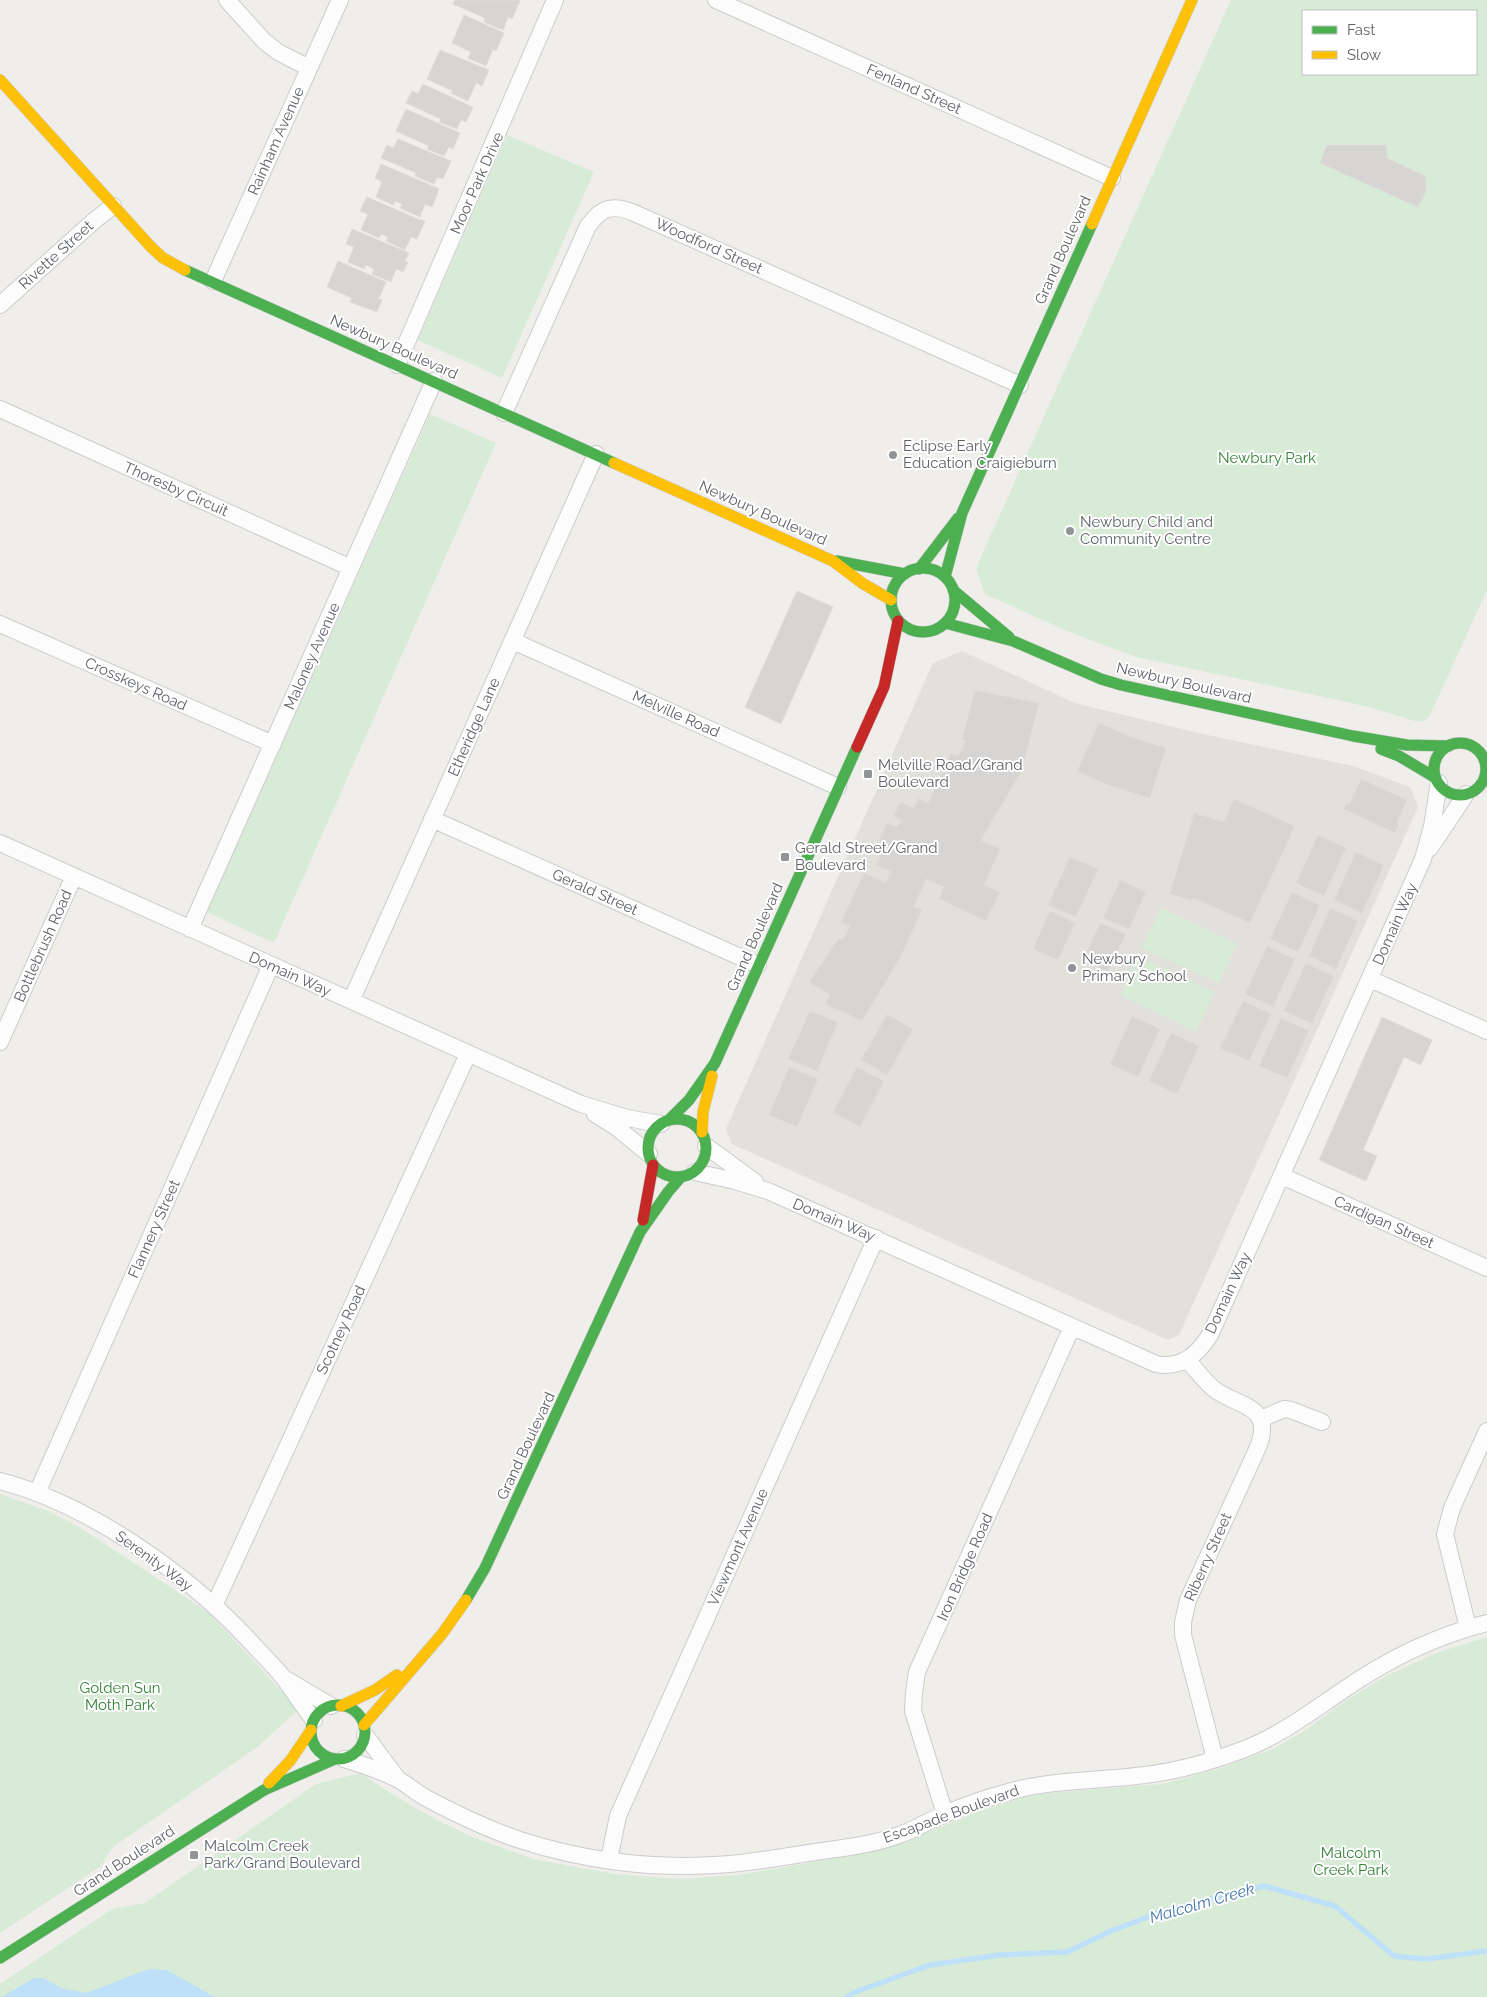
<svg xmlns="http://www.w3.org/2000/svg" width="1487" height="1997" font-family="Raleway,sans-serif">
	<style>
		.education { fill: #e2e0da }
		.green { fill: #d8ebd6; fill-rule: evenodd }
		.water { fill: #bfe0f9 }
		.lines { fill: none; stroke-linecap: round; stroke-linejoin: round }
		.stream { stroke: #bfe0f9; stroke-width: 5.5 }
		.building { fill: #d6d5d3; stroke: #deddd9 }
		.street-casing { stroke: #cbcccc; stroke-width: 18 }
		.fast-casing { stroke: #cacacb; stroke-width: 12 }
		.slow-casing { stroke: #cacacb; stroke-width: 12 }
		.jam-casing { stroke: #cacacb; stroke-width: 12 }
		.street { stroke: #fdfcfc; stroke-width: 16 }
		.fast { stroke: #4caf50; stroke-width: 11 }
		.slow { stroke: #ffc107; stroke-width: 11 }
		.jam { stroke: #c62828; stroke-width: 11 }
		.poi-dot { fill: #919496; stroke: #fff; stroke-width: 2 }
		.labels { text-anchor: middle; dominant-baseline: central; stroke-width: 4; stroke-linejoin: round; paint-order: stroke }
		.street-label { font-size: 15px; fill: #5f6368; stroke: #fff }
		.poi-label { font-size: 15px; fill: #5f6368; stroke: #fff; text-anchor: start }
		.park-label { font-size: 15px; fill: #348238; stroke: #fff }
		.water-label { font-size: 16px; font-style: italic; fill: #4174aa; stroke: #fff }
	</style>
	<rect width="100%" height="100%" fill="#efeeea"/>
	<!-- education -->
	<path class="education" d="M962,651L1075,703L1194,732L1353,766L1410,787L1418,807L1179,1335L1168,1340L732,1144L726,1129L933,663Z"/>
	<!-- green -->
	<path class="green" d="M1231,0H1487V590L1430,715L1425,721H1415L1372,708L1334,699L1136,657L1067,631L985,594L976,568ZM1303,11H1476V74H1303Z
		M507,135L594,172L502,378L418,340Z
		M430,414L496,443L274,943L207,912Z
		M1161,908L1237,944L1218,983L1142,948Z
		M1139,956L1215,992L1196,1031L1120,995Z
		M0,1494L48,1511L79,1527L208,1612L291,1701L297,1711L256,1748L113,1847L101,1866L0,1933Z
		M1487,1637V1997H0V1984L112,1909L145,1903L316,1784L361,1773L393,1795L437,1820L472,1837L533,1859L614,1874L680,1879L739,1875L809,1863L892,1847L979,1811L1034,1794L1163,1784L1218,1769L1273,1749L1306,1730L1348,1699L1386,1676L1436,1653Z"/>
	<!-- water -->
	<path class="water" d="M149,1969L167,1970L215,1997H2L34,1978H44L61,1988L86,1993Z"/>
	<g class="lines">
		<!-- stream -->
		<path class="stream" d="M847,1997L855,1992L930,1965L999,1955L1067,1952L1111,1931L1161,1912L1264,1886L1335,1906L1394,1956L1426,1959L1487,1951"/>
	</g>
	<!-- building -->
	<path class="building" d="M455,0H517L520,1L512,19L508,17L503,30L484,22L485,18L453,4Z
		M464,15L504,33L496,51L493,49L486,66L468,58L471,52L452,43Z
		M440,50L489,70L482,86L476,83L468,101L451,93L453,91L427,79Z
		M423,84L473,107L466,122L461,120L457,129L439,122L441,119L406,103L412,91L418,94Z
		M406,109L460,133L453,149L449,147L444,156L427,149L429,146L396,131Z
		M398,139L451,161L443,179L437,177L434,184L415,176L416,173L381,158L387,145L393,148Z
		M1327,145H1386L1387,158L1425,176L1426,191L1418,207L1320,163Z
		M381,164L439,189L432,207L425,204L420,217L400,208L402,204L395,201L393,205L376,197L382,182L375,178Z
		M367,197L420,220V219L425,221L417,239L411,237L405,250L386,241L388,237L381,234L379,238L361,230L368,214L360,211Z
		M352,229L409,253L405,261L408,262L403,272L396,269L391,282L372,274L374,269L366,265L364,269L348,262L354,247L346,244Z
		M338,261L386,282L379,298H377L382,300L377,312L350,302L352,298L327,287Z
		M797,591L833,607L781,724L745,707Z
		M975,690L1039,703L1022,770L981,840L1000,849L984,885L1000,892L986,921L939,899L944,887L926,879L914,907L922,910L900,958L862,1021L825,1004L830,995L809,982L839,938L843,940L850,926L841,922L864,873L886,883L891,872L876,865L886,844L879,841L887,823L897,827L902,820L893,816L901,802L913,808L919,798L928,803L951,753L958,756L966,741L962,739Z
		M1099,723L1131,737L1166,748L1150,798L1108,785L1077,771Z
		M1361,779L1407,800L1397,823L1399,824L1395,833L1344,809L1346,804L1349,805Z
		M1234,799L1295,826L1250,923L1193,898L1192,900L1170,894L1194,813L1224,822Z
		M1318,835L1346,848L1324,896L1296,883Z
		M1356,852L1384,865L1362,913L1334,900Z
		M1070,857L1098,869L1076,917L1048,905Z
		M1120,880L1146,892L1129,929L1103,918Z
		M1292,892L1320,905L1298,952L1270,939Z
		M1330,908L1358,921L1336,969L1309,956Z
		M1050,911L1075,923L1058,960L1033,949Z
		M1100,923L1126,934L1108,972L1083,960Z
		M1267,946L1295,959L1273,1007L1245,994Z
		M1306,963L1334,976L1312,1024L1284,1011Z
		M1243,1001L1271,1014L1249,1061L1220,1048Z
		M810,1011L838,1022L817,1071L788,1059Z
		M887,1014L913,1029L887,1075L861,1060Z
		M1132,1016L1160,1029L1138,1077L1110,1064Z
		M1382,1017L1432,1040L1421,1065L1404,1057L1363,1150L1377,1156L1366,1181L1319,1160Z
		M1281,1018L1309,1031L1287,1078L1259,1066Z
		M1171,1033L1199,1046L1177,1094L1149,1081Z
		M789,1067L818,1079L797,1127L769,1115Z
		M857,1067L884,1081L860,1127L833,1112Z"/>
	<g class="lines">
		<defs>
			<path id="street" d="M227,0L264,41L278,52L309,68
				M716,0L1112,178
				M213,281L340,0
				M0,305L95,220L113,206
				M397,365L555,0
				M0,409L351,568
				M504,413L588,226C601,208 611,204 632,212L1020,385
				M0,624L273,744
				M513,641L838,787
				M432,819L758,965
				M0,843L581,1104L627,1118L661,1124
				M1430,848L1466,794
				M190,929L434,381
				M1370,979L1487,1031
				M351,1001L596,454
				M0,1042L74,876
				M595,1114L616,1127L649,1154
				M706,1146L755,1182
				M695,1172L735,1181L768,1191L1156,1364C1181,1369 1197,1355 1210,1335L1423,859L1432,826L1439,783
				M1282,1176L1487,1268
				M1187,1360C1196,1369 1204,1381 1214,1389C1237,1407 1273,1404 1259,1445L1188,1600L1183,1622V1635L1215,1759
				M1261,1419L1284,1409L1291,1410L1322,1422
				M0,1481C88,1504 185,1572 247,1638C259,1651 272,1664 283,1677C294,1691 302,1706 314,1720
				M37,1493L271,965
				M214,1606L468,1054
				M1468,1628L1445,1534L1452,1508L1487,1431
				M287,1680L331,1706
				M365,1735L397,1778
				M344,1759C361,1764 379,1770 395,1778C406,1783 415,1792 426,1798C456,1814 487,1829 520,1840C581,1860 649,1869 713,1865C747,1864 781,1857 815,1852C843,1848 872,1845 899,1835C914,1830 928,1821 943,1815C965,1805 989,1797 1012,1791C1056,1779 1101,1781 1145,1775C1179,1771 1213,1761 1245,1749C1280,1735 1308,1714 1339,1693C1383,1662 1435,1636 1487,1623
				M945,1814L913,1711L914,1693L917,1672L1072,1327
				M609,1860L618,1816L876,1238"/>
			<path id="fast" d="M185,270L614,463
				M837,561L905,574
				M891 600a32 32 0 1 1 64 0a32 32 0 1 1-64 0Z
				M919,569L958,518
				M945,577L962,513L1092,224
				M953,590L1009,637
				M945,623L1013,641L1101,679L1121,685L1353,736L1407,745L1449,746
				M1434 769a26 26 0 1 1 52 0a26 26 0 1 1-52 0Z
				M1381,749L1399,756L1436,778
				M648 1148a29 29 0 1 1 58 0a29 29 0 1 1-58 0Z
				M669,1120L689,1100L715,1063L857,747
				M466,1600L485,1568L640,1232L668,1192L681,1177
				M311 1732a27 27 0 1 1 54 0a27 27 0 1 1-54 0Z
				M0,1958L264,1790L335,1759"/>
			<path id="slow" d="M0,80L151,247L163,258L185,270
				M1092,224L1192,0
				M614,463L833,561L862,583L891,600
				M702,1132L703,1112L712,1076
				M341,1706L375,1690L397,1675
				M364,1725L442,1634L466,1600
				M269,1783L290,1761L311,1730"/>
			<path id="jam" d="M857,747L884,687L898,621
				M643,1220L653,1165"/>
		</defs>
		<!-- street casing -->
		<use href="#street" class="street-casing"/>
		<!-- fast casing -->
		<use href="#fast" class="fast-casing"/>
		<!-- slow casing -->
		<use href="#slow" class="slow-casing"/>
		<!-- jam casing -->
		<use href="#jam" class="jam-casing"/>
		<!-- street -->
		<use href="#street" class="street"/>
		<!-- fast -->
		<use href="#fast" class="fast"/>
		<!-- slow -->
		<use href="#slow" class="slow"/>
		<!-- jam -->
		<use href="#jam" class="jam"/>
	</g>
	<!-- markers -->
	<g class="poi-dot">
		<circle cx="893" cy="455" r="5"/>
		<circle cx="1070" cy="531" r="5"/>
		<rect x="863" y="769" width="10" height="10" rx="2.5"/>
		<rect x="780" y="852" width="10" height="10" rx="2.5"/>
		<circle cx="1072" cy="968" r="5"/>
		<rect x="189" y="1850" width="10" height="10" rx="2.5"/>
	</g>
	<g class="labels">
		<!-- street labels -->
		<g class="street-label">
			<text transform="translate(914 89) rotate(24)">Fenland Street</text>
			<text transform="translate(276 141) rotate(-66)">Rainham Avenue</text>
			<text transform="translate(477 183) rotate(-66)">Moor Park Drive</text>
			<text transform="translate(709 246) rotate(24)">Woodford Street</text>
			<text transform="translate(1063 250) rotate(-66)">Grand Boulevard</text>
			<text transform="translate(56 255) rotate(-42)">Rivette Street</text>
			<text transform="translate(394 347) rotate(24)">Newbury Boulevard</text>
			<text transform="translate(176 489) rotate(24)">Thoresby Circuit</text>
			<text transform="translate(763 513) rotate(24)">Newbury Boulevard</text>
			<text transform="translate(312 656) rotate(-66)">Maloney Avenue</text>
			<text transform="translate(1184 683) rotate(13)">Newbury Boulevard</text>
			<text transform="translate(136 684) rotate(24)">Crosskeys Road</text>
			<text transform="translate(676 714) rotate(24)">Melville Road</text>
			<text transform="translate(474 727) rotate(-66)">Etheridge Lane</text>
			<text transform="translate(595 892) rotate(24)">Gerald Street</text>
			<text transform="translate(1395 924) rotate(-66)">Domain Way</text>
			<text transform="translate(755 937) rotate(-66)">Grand Boulevard</text>
			<text transform="translate(43 946) rotate(-66)">Bottlebrush Road</text>
			<text transform="translate(290 974) rotate(24)">Domain Way</text>
			<text transform="translate(834 1220) rotate(23)">Domain Way</text>
			<text transform="translate(1384 1222) rotate(24)">Cardigan Street</text>
			<text transform="translate(154 1229) rotate(-66)">Flannery Street</text>
			<text transform="translate(1228 1293) rotate(-65)">Domain Way</text>
			<text transform="translate(341 1330) rotate(-65)">Scotney Road</text>
			<text transform="translate(526 1446) rotate(-65)">Grand Boulevard</text>
			<text transform="translate(738 1547) rotate(-66)">Viewmont Avenue</text>
			<text transform="translate(1208 1557) rotate(-66)">Riberry Street</text>
			<text transform="translate(154 1561) rotate(36)">Serenity Way</text>
			<text transform="translate(965 1567) rotate(-66)">Iron Bridge Road</text>
			<text transform="translate(951 1814) rotate(-20)">Escapade Boulevard</text>
			<text transform="translate(124 1861) rotate(-33)">Grand Boulevard</text>
		</g>
		<!-- poi labels -->
		<g class="poi-label">
			<text x="903" y="446">Eclipse Early<tspan x="903" dy="17">Education Craigieburn</tspan></text>
			<text x="1080" y="522">Newbury Child and<tspan x="1080" dy="17">Community Centre</tspan></text>
			<text x="878" y="765">Melville Road/Grand<tspan x="878" dy="17">Boulevard</tspan></text>
			<text x="795" y="848">Gerald Street/Grand<tspan x="795" dy="17">Boulevard</tspan></text>
			<text x="1082" y="959">Newbury<tspan x="1082" dy="17">Primary School</tspan></text>
			<text x="204" y="1846">Malcolm Creek<tspan x="204" dy="17">Park/Grand Boulevard</tspan></text>
		</g>
		<!-- park labels -->
		<g class="park-label">
			<text x="1267" y="458">Newbury Park</text>
			<text x="120" y="1688">Golden Sun<tspan x="120" dy="17">Moth Park</tspan></text>
			<text x="1351" y="1853">Malcolm<tspan x="1351" dy="17">Creek Park</tspan></text>
		</g>
		<!-- water labels -->
		<g class="water-label">
			<text transform="translate(1202 1903) rotate(-16)">Malcolm Creek</text>
		</g>
	</g>
	<!-- legend -->
	<rect x="1302" y="10" width="175" height="65" fill="#ffffff" stroke="#bfc1c3"/>
	<rect x="1312" y="26" width="25" height="8" fill="#4caf50" stroke="#bfc1c3"/>
	<text x="1347" y="35" font-size="15" fill="#5f6368">Fast</text>
	<rect x="1312" y="51" width="25" height="8" fill="#ffc107" stroke="#bfc1c3"/>
	<text x="1347" y="60" font-size="15" fill="#5f6368">Slow</text>
</svg>
